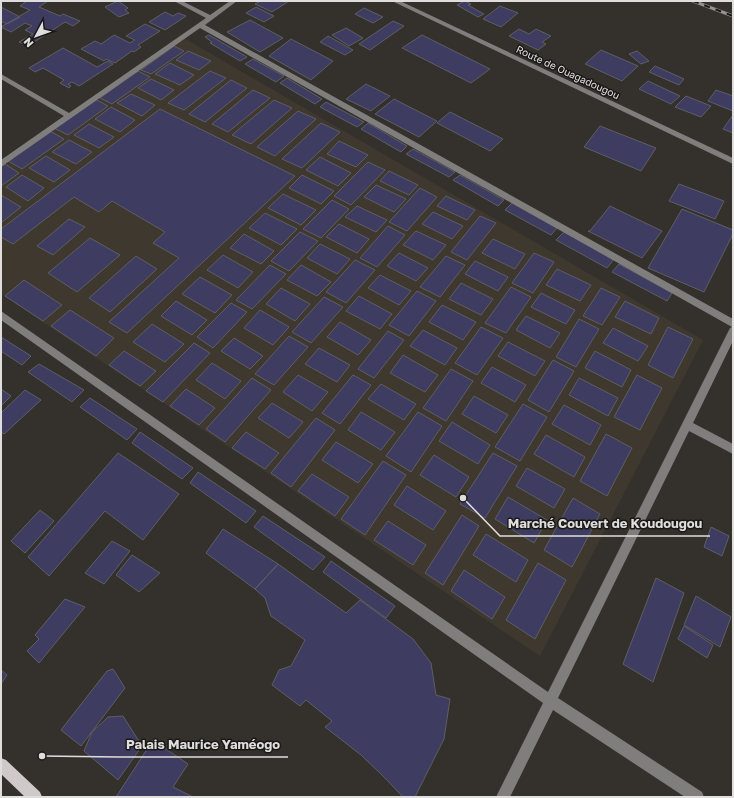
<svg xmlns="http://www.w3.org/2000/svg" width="734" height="798" font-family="'Golos Text',sans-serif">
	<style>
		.built { fill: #3f382f }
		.building { fill: #3e3c61; stroke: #5e5e63 }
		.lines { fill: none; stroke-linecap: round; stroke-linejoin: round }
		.minor { fill: #807d7d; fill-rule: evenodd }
		.major { fill: #cfc9c9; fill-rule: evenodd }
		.rail-casing { stroke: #95928f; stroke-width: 3 }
		.rail { stroke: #1a1917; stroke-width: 2; stroke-dasharray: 6; stroke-linecap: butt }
		.labels { text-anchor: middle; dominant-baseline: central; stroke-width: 3; stroke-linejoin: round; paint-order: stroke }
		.far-street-label { font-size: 10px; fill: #e0dedc; stroke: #1a1917 }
		.leader { fill: none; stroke: #e0dedc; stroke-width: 1.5 }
		.callout-dot { fill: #e0dedc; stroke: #1a1917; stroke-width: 1.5 }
		.callout-label { font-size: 13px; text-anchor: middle; font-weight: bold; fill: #e0dedc; stroke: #1a1917; stroke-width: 3; stroke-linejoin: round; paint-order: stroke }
	</style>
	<rect width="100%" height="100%" fill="#34312d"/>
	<!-- built -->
	<path class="built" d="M184,38L703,340L540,656L1,294V168Z"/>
	<!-- building -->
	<path class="building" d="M27,1H48L39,7L60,16L63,14L80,21L73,26L65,22L34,42L32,41L26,45L19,42L33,34L25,30L32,26L25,23L11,32L1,27L30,10L20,6Z
		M118,1L128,8L125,10L129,13L119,17L105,7Z
		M260,1H289L272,12L255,4Z
		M465,1L471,4L468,5L484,14L478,17L457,5Z
		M500,6L518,13L501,27L483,19Z
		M1,7L20,17L7,24L1,21Z
		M256,7L274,16L264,22L246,13Z
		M364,8L383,17L373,23L355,14Z
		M165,12L173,16L178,13L186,16L165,30L149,22Z
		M250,20L283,38L260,52L227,32Z
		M393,21L404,26L370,50L359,44Z
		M145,24L160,31L138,45L141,47L134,52L132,51L115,63L106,59L104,61L81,49L95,41L101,44L114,35L130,43L135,40L126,36Z
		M346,28L363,38L349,46L332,35Z
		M519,29L529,34L536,29L551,36L542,42L546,44L538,50L509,36Z
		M209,35L247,57L240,61L210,43L212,42L205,37Z
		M422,35L490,69L471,83L402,48Z
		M328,36L353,50L345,55L320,42Z
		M291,39L333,61L311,80L269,56Z
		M174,46L184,51L151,74L141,70Z
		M63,48L97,67L108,61L113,64L79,86L72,82L68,84L71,86L69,88L60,83L64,80L43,68L35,72L29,68Z
		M601,50L638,66L622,81L585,64Z
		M188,51L211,61L199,70L176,60Z
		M637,51L649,61L641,64L629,54Z
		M253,59L284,76L276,82L245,64Z
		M170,63L194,75L180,85L155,74Z
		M655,66L684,79L679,85L649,72Z
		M138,71L150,77L112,104L100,98Z
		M210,71L226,78L184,110L168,103Z
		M287,78L322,99L315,104L280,83Z
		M151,79L174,90L161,100L138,88Z
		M231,80L247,88L205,122L189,114Z
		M648,81L680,96L671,104L639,89Z
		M366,84L390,96L371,111L346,99Z
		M253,90L270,98L228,132L212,124Z
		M716,90L733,96V111L708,101Z
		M131,94L155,105L142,116L117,103Z
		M686,96L711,106L701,117L675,107Z
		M95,99L108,106L68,135L54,128Z
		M394,99L437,121L419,137L375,114Z
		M274,100L292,108L251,144L232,135Z
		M326,102L364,122L357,127L320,107Z
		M111,107L135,120L120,132L95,119Z
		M160,109L295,176L127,333L109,322L179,258L153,243L165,232L112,201L99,212L74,197L13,244L1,237V229Z
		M298,111L316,119L275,156L257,147Z
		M450,112L503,139L490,151L437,123Z
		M733,115V133L723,129Z
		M321,123L340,132L302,168L282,159Z
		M368,123L407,146L401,152L361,129Z
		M89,124L114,137L99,148L74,135Z
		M600,126L656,148L641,171L584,147Z
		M50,131L64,139L22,169L8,161Z
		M69,140L92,152L76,164L52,152Z
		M339,141L368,155L356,167L327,154Z
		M413,149L455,172L449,177L406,154Z
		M46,156L70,170L54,182L29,168Z
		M320,157L351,173L338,186L306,170Z
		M368,162L385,170L351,205L334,196Z
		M5,164L19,173L1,186V167Z
		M389,171L418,185L409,195L380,181Z
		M22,175L44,188L28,201L6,187Z
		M302,175L334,191L321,204L289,188Z
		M460,175L504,200L498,206L453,180Z
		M679,184L724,201L715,219L669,201Z
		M376,185L406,199L394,212L364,197Z
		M420,188L437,197L407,231L389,222Z
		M283,194L316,210L301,225L268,208Z
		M1,195L21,207L2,222L1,221Z
		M446,196L475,210L467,220L437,206Z
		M332,200L349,209L321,238L303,229Z
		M512,203L557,228L551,235L505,210Z
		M357,206L387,220L376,232L345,217Z
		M610,206L662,231L642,258L588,231H590Z
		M682,209L733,230V234L704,292L648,268Z
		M433,212L463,226L452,239L422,224Z
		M265,213L297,229L281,245L249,228Z
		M480,216L496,223L467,260L451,252Z
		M69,219L85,227L53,255L37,246Z
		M339,224L369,239L357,253L326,237Z
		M388,226L405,235L377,267L360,258Z
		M416,231L446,245L433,260L403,245Z
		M300,232L318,241L289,271L271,261Z
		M564,232L614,259L607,268L556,240Z
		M244,234L274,251L261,264L230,248Z
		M90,238L120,255L77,292L48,273Z
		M493,239L525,254L515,269L482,253Z
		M320,244L350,259L337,274L307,258Z
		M399,253L428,268L416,281L387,266Z
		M534,253L554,262L533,293L512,283Z
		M223,255L253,272L238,288L207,270Z
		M136,256L157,269L110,312L89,298Z
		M446,256L465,265L440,297L420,287Z
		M355,260L375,270L346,303L326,292Z
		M475,261L508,277L498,291L465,274Z
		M619,264L672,293L667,301L612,272Z
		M270,265L286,274L252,309L236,300Z
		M301,265L331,282L317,296L287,280Z
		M557,269L591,285L580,301L546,285Z
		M380,275L411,291L399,305L368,288Z
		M200,277L232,295L215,313L182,294Z
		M24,280L62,305L43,321L5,296Z
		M461,283L493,299L481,315L449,299Z
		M511,287L531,297L506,333L485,323Z
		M281,288L310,304L295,321L266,304Z
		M601,288L620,297L602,325L583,316Z
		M417,291L436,301L409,336L389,325Z
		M541,293L575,310L566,324L531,307Z
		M359,296L392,314L380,329L346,311Z
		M324,297L343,307L311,343L292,332Z
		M176,301L207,320L192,335L161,316Z
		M625,301L659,318L651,334L615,317Z
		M231,303L247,312L213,348L197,337Z
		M442,305L476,322L463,340L429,322Z
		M70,310L114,338L96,356L51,326Z
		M260,310L289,327L273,345L244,328Z
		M526,316L560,333L550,348L516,330Z
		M579,319L599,329L576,367L556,357Z
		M340,322L371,340L358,355L327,337Z
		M152,324L184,344L165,362L133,342Z
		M481,327L503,338L477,375L455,363Z
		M668,327L693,339L673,378L648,365Z
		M613,328L648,346L638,361L603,343Z
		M423,330L457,348L445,365L410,346Z
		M388,331L404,340L374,378L358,369Z
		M289,336L308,347L274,385L255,374Z
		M1,337L31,356L22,365L1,351Z
		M234,338L263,356L250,369L221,351Z
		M508,342L545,361L535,376L498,356Z
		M194,343L210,353L163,402L146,391Z
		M319,348L350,365L337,382L305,364Z
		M124,351L156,371L140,386L109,365Z
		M595,351L631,370L622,387L585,368Z
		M403,355L438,375L425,392L390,373Z
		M553,360L574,371L549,412L528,400Z
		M212,363L241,381L225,399L196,380Z
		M39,364L84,390L72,402L28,372Z
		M492,367L526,385L515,402L481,383Z
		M451,369L473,381L446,421L423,408Z
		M298,375L328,392L312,411L283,392Z
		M353,375L371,385L340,424L322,413Z
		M637,375L662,388L640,430L614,417Z
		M252,378L271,390L225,442L206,429Z
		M579,378L618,398L608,416L569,395Z
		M381,384L416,404L404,420L368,399Z
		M1,389L11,396L1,406Z
		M186,389L215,408L199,425L170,406Z
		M25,390L41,400L4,434L1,432V413Z
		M474,396L508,415L496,433L462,414Z
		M90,398L137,429L127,440L80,407Z
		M272,403L303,422L289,438L258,418Z
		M523,404L547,417L520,461L495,447Z
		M564,405L601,425L590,445L552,424Z
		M361,412L395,432L381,450L348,430Z
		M418,412L442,426L411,472L386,456Z
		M316,418L335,430L291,487L271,473Z
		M452,422L490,445L478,464L439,441Z
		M140,432L193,468L182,479L132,443Z
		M246,432L279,453L265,469L232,448Z
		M606,434L632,448L607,496L580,481Z
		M546,435L585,457L574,477L534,454Z
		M336,442L373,464L358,483L322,460Z
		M118,453L179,494L143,540L105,511L49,576L28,557Z
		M493,453L517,466L485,518L460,504Z
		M434,455L469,477L456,497L420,475Z
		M383,461L406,475L365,535L341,519Z
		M527,468L565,489L554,508L516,486Z
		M198,472L256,511L246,523L190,483Z
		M312,474L349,497L335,516L298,491Z
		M407,486L446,511L433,530L394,505Z
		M508,497L547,520L534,543L495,519Z
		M573,498L600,514L572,567L544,550Z
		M40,510L54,521L25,553L11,541Z
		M462,515L479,526L443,585L425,573Z
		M263,516L325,557L313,570L254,527Z
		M388,521L426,545L413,565L374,540Z
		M711,527L729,536L722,556L704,547Z
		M223,529L278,564L255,589L206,553Z
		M486,534L528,560L516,582L473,555Z
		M112,541L130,551L104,584L85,573Z
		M132,555L160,573L139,592L116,575Z
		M331,561L395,606L386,618L323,572Z
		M538,563L566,580L535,639L506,620Z
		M278,564L346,613L360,600L413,639L431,663L436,695L450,699L444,739L415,797H403L382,775L361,755L325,727L332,721L306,700L300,706L272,685L279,670L291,666L305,640L271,616L265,598L255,589Z
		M464,570L505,597L492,619L451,591Z
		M656,578L684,593L653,682L623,664Z
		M696,596L731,617L720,647L684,625Z
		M65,599L85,607L39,663L27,651L39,639L35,635Z
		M684,626L713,645L707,658L678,639Z
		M113,669L125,688L81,746L61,730L107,671Z
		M1,670L7,675L1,684Z
		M123,716L142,746L118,780L84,751L92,732L108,717Z
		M153,740L188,764L173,787L193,797H116Z"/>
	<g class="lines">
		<!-- minor -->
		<path class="minor" d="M174,1H182L210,15L230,1H237L205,25L733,319V341L693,423L733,444V454L689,431L558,698L702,792L704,797H685L553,710L510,797H496L543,703L1,320V311L548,692L730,328L732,327L200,28L1,167V160L64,116L1,79V74L69,113L206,18Z
			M392,1H400L733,158V164Z"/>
		<!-- major -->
		<path class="major" d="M1,758L6,760L40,792L42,797H25L1,774Z"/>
		<defs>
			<path id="rail" d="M693,1L733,16"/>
		</defs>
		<!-- rail casing -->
		<use href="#rail" class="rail-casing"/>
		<!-- rail -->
		<use href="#rail" class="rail"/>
	</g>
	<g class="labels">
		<!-- far-street labels -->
		<g class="far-street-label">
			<text transform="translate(568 72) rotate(25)">Route de Ouagadougou</text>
		</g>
	</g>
	<!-- callouts -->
	<path class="leader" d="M463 498L500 536H710M42 756L118 757H288"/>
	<g class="callout-dot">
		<circle cx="463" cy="498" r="4"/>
		<circle cx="42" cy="756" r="4"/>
	</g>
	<g class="callout-label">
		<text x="605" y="528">Marché Couvert de Koudougou</text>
		<text x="203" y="749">Palais Maurice Yaméogo</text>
	</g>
	<!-- border -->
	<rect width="734" height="798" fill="none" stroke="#e0dedc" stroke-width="4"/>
	<!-- north arrow -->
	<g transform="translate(36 36) rotate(229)" stroke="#1a1917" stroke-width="3" paint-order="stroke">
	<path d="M0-3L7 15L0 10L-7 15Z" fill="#e0dedc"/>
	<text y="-6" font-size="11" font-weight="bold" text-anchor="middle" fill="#e0dedc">N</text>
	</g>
</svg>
